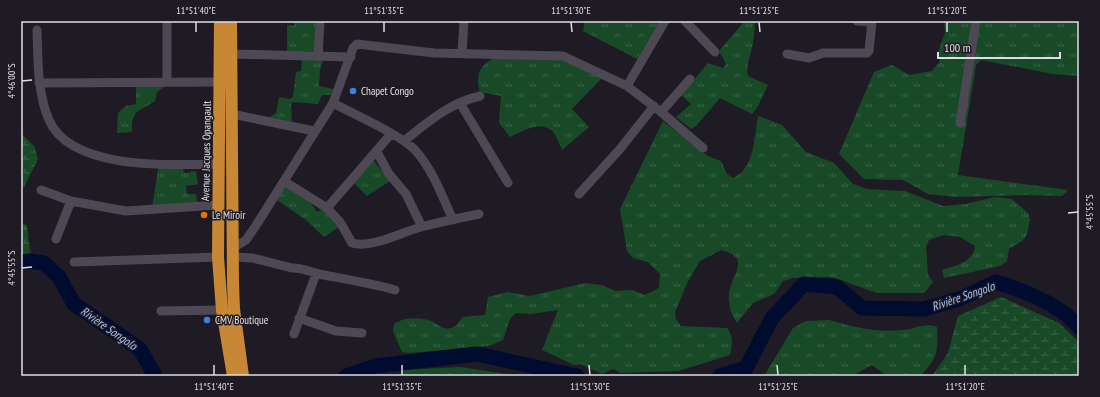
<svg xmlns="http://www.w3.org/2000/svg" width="1100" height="397" font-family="'PT Sans Narrow',sans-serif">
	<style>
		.grass { fill: url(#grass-tufts) }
		.wetland { fill: url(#wetland-marsh) }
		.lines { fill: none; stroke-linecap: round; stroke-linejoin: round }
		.river { stroke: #000c2f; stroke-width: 15 }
		.minor { stroke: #4d4853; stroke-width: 9 }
		.highway { stroke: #c88734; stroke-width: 12 }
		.ticks { fill: none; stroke: #e0dde4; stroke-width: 1.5 }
		.shop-dot { fill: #3f7fe0; stroke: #1f1b24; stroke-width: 1.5 }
		.food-dot { fill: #e8710a; stroke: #1f1b24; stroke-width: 1.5 }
		.labels { text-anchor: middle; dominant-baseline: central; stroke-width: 3; stroke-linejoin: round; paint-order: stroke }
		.poi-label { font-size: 11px; fill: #e0dde4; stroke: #1f1b24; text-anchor: start }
		.street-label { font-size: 11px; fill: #e0dde4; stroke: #1f1b24 }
		.water-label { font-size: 12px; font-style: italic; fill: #a1c1ef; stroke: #1f1b24 }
		.neatline { fill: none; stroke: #e0dde4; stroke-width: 1.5 }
		.ticks-label { font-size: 10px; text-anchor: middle; fill: #e0dde4 }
	</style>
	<defs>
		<pattern id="grass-tufts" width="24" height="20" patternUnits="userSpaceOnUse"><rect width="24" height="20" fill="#184a28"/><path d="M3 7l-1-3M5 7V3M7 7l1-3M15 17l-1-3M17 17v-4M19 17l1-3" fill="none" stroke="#396447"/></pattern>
		<pattern id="wetland-marsh" width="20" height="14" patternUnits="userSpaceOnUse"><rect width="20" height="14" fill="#184a28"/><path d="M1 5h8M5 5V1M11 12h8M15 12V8" fill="none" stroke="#396447"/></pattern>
	</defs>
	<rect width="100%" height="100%" fill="#1f1b24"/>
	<!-- grass -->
	<path class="grass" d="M294,21H317L316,51L287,52V25L294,26Z
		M585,21H662L637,59L583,31Z
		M741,21H757L755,23L753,44L748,63L747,74L750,77L768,85L757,108L752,114L720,98L696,126L691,129L676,117L691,104L681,95L708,63L723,68L726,64L719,51L743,23Z
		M944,21H1079V76L1053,74L981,60L976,65L958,175L1068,190L1062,196L1024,195L957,197L928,194L903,180L864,179L839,154L874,72L892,65L909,75L932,71L940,61L938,52L945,33Z
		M300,58L323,60L320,70L319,86L333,89L331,95H322L318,104L293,102L291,104L292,123L268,118L276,113L279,97L289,99L293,97L296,72L301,71L302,62Z
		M495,58H557L602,78L572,109L589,127L562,150C560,145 557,138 554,133C543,119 522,131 510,137L499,123L501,96L480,92C475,77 479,64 495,58Z
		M160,85L164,87L157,92L155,101C139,112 131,109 132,132L117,133L118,113L126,106L136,104V86Z
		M758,116L782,125L806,152L834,163L853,184L867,189L905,191L943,206L965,204L995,197L1012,199L1028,213L1030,220L1027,235L1022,241L1009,249L1007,261L1000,266L944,278L942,270C956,265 973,263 975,246L960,237L944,235L929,240L926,247L928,275L933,282L924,293H877L832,277L793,278L783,281L774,294L753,303L737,323C731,313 728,305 729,293C732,273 752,258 721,250L700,261L688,281L675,312L676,319L681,326L727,328C734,337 732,344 730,355L678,371L621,373L613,369L602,374L581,364L574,365L542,350L558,310L531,314L516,313L510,319L503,340L489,346L410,353L402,352L393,331L394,324C404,317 419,317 431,321C438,324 444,331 451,328C456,327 459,321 463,317L485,315L488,297L508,292L530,296L585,283L601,285L616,291L632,290L645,295L659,288L660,274L648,262L633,258L627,251L620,209L663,121L708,156L721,161L727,174L733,178C755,169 754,136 758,116Z
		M373,160L390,181L367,196L353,182Z
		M159,163H179L185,173L196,171L198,184L186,186L187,194H196L197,203L152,208Z
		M286,184L309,200L317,212L324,208L340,226L324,237L306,220L277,200Z
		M829,320C854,327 877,333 904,330C915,329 926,322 937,327C938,352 938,358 920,376H887L872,365L852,376H764L793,328L806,321Z
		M460,367L520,376H402L401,370Z"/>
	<!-- wetland -->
	<path class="wetland" d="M21,133L34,146L38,159L24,187L21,186Z
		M21,223L27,226L32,266L21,270Z
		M1001,297L1059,323L1079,342V376H932L948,353L958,316Z"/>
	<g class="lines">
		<!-- river -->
		<path class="river" d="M21,262L28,261L44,263L59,277L74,304L140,349L155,376
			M346,376L375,366L477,354L577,376
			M720,376L746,368L772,318L804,284L837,287L862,308L924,309L959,299L996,282C1022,290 1061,305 1079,327"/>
		<!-- minor -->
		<path class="minor" d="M167,21V82
			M685,21L715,52
			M857,21L872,22
			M37,30C38,60 37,92 49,120C71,171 173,165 218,164
			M462,53L464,21
			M231,54L351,57
			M787,54L809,58L823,53H867L869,51L872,21
			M318,57L320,21
			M39,83L219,82
			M627,86L665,21
			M333,103C353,114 401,135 415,150C433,170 442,196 453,220
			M460,103L508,183
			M661,112L690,79
			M232,114L314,131
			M960,123L976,21
			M404,141C428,122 449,103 480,96
			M377,152L389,174L406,194L422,227
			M284,181L327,208L340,222L352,243C371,249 402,232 421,227C440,222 459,218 479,214
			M41,190L71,201L126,211L218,205
			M579,194L620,149L654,106
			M327,208L391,134
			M56,239L71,201
			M233,248L246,240L255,227L333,103L353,48L357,44L434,53L563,56L627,86L661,112L703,148
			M233,257L253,258L292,268C301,267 310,272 319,274C344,279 370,283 395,290
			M74,262L218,257
			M161,311L222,310
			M299,318L336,331L362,333
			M294,334L316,274"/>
		<!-- highway -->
		<path class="highway" d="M220,21L218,257L222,310L233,376
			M231,21L233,284L234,309L243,376"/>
	</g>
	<!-- ticks -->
	<path class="ticks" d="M196,22V32M384,22V32M571,22L572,32M759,22L760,32M947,22V32M22,81L32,80M1068,213L1078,212M22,268L32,267M214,365V375M402,365V375M589,365L590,375M777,365L778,375M965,365V375"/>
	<!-- markers -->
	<g class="shop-dot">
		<circle cx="353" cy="91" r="4"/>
		<circle cx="207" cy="320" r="4"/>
	</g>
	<circle class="food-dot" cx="204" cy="215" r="4"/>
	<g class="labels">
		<!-- poi labels -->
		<g class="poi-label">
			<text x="361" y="91">Chapet Congo</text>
			<text x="212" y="215">Le Miroir</text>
			<text x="215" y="320">CMV Boutique</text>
		</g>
		<!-- street labels -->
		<g class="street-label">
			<text transform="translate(206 151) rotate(-89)">Avenue Jacques Opangault</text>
		</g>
		<!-- water labels -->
		<g class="water-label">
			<text transform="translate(963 296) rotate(-19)">Rivière Songolo</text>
			<text transform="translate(109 328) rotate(35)">Rivière Songolo</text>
		</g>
	</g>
	<!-- border -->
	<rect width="1100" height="397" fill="none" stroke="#1f1b24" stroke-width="44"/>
	<!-- scale -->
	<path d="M938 52v6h122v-6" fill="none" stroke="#e0dde4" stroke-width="2"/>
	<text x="944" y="52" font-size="12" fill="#e0dde4" stroke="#1f1b24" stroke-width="3" paint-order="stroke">100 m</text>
	<rect x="22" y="22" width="1056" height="353" class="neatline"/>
	<g class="ticks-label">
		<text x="196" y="14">11°51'40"E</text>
		<text x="384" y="14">11°51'35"E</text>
		<text x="571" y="14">11°51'30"E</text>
		<text x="759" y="14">11°51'25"E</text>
		<text x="947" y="14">11°51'20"E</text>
		<text transform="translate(11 81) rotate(-90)" y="4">4°46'00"S</text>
		<text transform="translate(1089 212) rotate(-90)" y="4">4°45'55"S</text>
		<text transform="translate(11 268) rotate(-90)" y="4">4°45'55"S</text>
		<text x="214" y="390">11°51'40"E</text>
		<text x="402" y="390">11°51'35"E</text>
		<text x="590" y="390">11°51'30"E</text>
		<text x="778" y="390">11°51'25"E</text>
		<text x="965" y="390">11°51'20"E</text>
	</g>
</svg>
